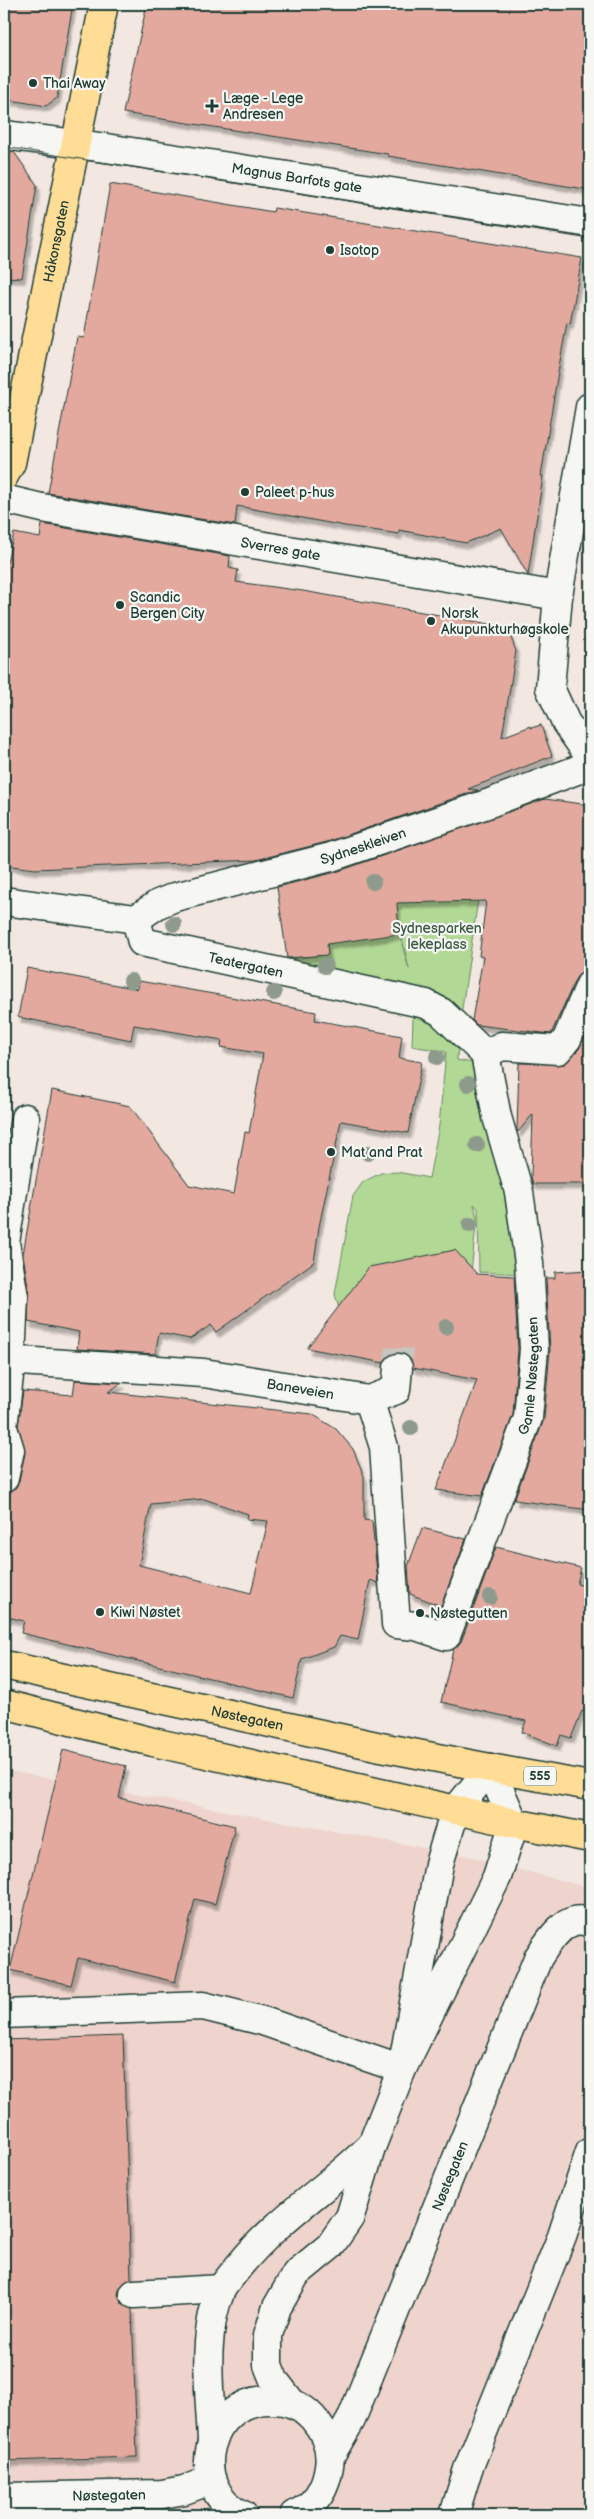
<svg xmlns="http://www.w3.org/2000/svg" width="594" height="2519" font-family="'Balsamiq Sans',sans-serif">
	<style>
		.built { fill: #eed4cd }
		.green { fill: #b1d894; stroke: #688a64 }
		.building { fill: #e3a99f; stroke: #1f3d34; fill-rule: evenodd; filter: url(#shadow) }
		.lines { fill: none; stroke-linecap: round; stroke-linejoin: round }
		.minor-tunnel { stroke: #c8c5be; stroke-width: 28; stroke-dasharray: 28 14; stroke-linecap: butt }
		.minor-casing { stroke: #1f3d34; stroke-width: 31 }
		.major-casing { stroke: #1f3d34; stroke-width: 31 }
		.highway-casing { stroke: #1f3d34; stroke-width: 31 }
		.minor { stroke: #f6f6f2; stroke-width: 28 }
		.major { stroke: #ffdd96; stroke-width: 28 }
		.highway { stroke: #ffdd96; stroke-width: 28 }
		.tram { stroke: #1f3d34; stroke-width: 1 }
		.tree { fill: #8e9b8c }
		.poi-dot { fill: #1f3d34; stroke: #f6f6f2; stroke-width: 2 }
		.labels { text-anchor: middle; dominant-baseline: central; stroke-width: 4.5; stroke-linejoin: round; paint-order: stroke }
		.shield { fill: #f6f6f2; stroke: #60746d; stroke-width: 1 }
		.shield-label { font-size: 12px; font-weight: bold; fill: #1f3d34 }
		.poi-label { font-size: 14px; fill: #1f3d34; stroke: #f6f6f2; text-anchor: start }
		.street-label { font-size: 14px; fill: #1f3d34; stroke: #f6f6f2 }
		.park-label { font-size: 14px; fill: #3c5c47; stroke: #f6f6f2 }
	</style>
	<defs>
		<filter id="shadow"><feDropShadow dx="3" dy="5.5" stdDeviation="1" flood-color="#0004"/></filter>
	</defs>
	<rect width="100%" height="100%" fill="#f2e7e1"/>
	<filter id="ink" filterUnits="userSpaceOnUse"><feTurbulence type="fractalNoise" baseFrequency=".02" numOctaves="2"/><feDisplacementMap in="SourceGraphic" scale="10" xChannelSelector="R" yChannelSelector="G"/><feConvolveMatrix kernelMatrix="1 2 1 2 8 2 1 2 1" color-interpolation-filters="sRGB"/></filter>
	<g filter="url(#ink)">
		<!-- built -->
		<path class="built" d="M4,1770L468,1856L590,1888V2515H4Z"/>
		<!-- green -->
		<path class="green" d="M479,893L459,1029L457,1060L483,1065L525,1274L479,1272L478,1209L474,1204L477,1218L464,1335L339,1309L335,1294L353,1196L363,1182L381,1173L397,1172L429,1178L439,1126L446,1052L412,1046L414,989L290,966L289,959L327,955L326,939L399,934L409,969L394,903Z"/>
		<!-- building -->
		<path class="building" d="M4,4H73L57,98L46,106L4,99Z
			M147,4H590V190L388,156V154L123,113Z
			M4,151L14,152L37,185L22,278L4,277Z
			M110,184L273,212L274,208L582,258L570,324L567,323L558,372L541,476H543L528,575L501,528L466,543L399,530V534L345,526L237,506L235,525L48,493L77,337L84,338Z
			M42,524L230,556L229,568L238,570L236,582L303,591L507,627L516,651L502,737L531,726V728L541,725L552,756L468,789L478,790L327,842L256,860L35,869L4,865V575L14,533L40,538Z
			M545,799L590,805V970L581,972L576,978L551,1034L477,1025L472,1020L483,957L479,956L486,901L397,903L399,934L327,944L328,955L287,958L277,887L336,872Z
			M27,968L138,989L139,981L316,1012L315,1020L402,1036L399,1058L422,1062L408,1133L341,1121L319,1227L314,1262L216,1332L211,1325L190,1339L159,1333L155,1354L77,1349L79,1332L28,1322L29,1294L23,1254L52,1090L130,1106L189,1185L234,1194L245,1132L249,1133L263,1054L221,1047L222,1040L134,1025L131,1040L18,1017Z
			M590,1024V1184H533L531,1177L533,1114L518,1132L517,1130L519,1063L565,1064L579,1049Z
			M455,1250L477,1274L514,1276L518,1349L513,1415L482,1496L436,1490L477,1380L413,1368L407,1356L400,1353L391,1354L384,1363L307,1348L369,1267Z
			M590,1270V1510L514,1500L544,1419L550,1350L546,1278H555V1272Z
			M75,1380L122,1383L108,1392L312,1414L336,1429L353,1449L364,1476V1520L372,1521L378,1583L370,1580L358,1640L340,1636L334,1647L302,1659L293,1698L21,1633L24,1621L4,1616V1520L10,1492L19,1481L25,1453L18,1425L23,1391L73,1395ZM204,1499L248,1514L247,1519L268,1521L251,1593L139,1565L151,1504Z
			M422,1528L466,1539L441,1606L410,1594L408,1566Z
			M496,1547L581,1568L577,1584L590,1587V1714L582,1711L571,1738L561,1735L557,1746L522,1732L526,1721L441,1702L453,1650L461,1642Z
			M63,1750L126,1766L119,1798L235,1826L215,1904L195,1899L175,1982L78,1958L71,1985L10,1970Z
			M123,2036L131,2279L120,2287L118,2294L121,2303L132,2309L137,2457L5,2461L4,2040Z"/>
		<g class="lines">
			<!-- minor-tunnel -->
			<path class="minor-tunnel" d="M398,1368L399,1348"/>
			<defs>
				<g id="minor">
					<path id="s1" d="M4,135L106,148L590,223"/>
					<path d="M590,407L558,596L550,688L566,723L590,757"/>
					<path id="s2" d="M4,499L42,508L558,596"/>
					<path d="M4,901L136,919"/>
					<path id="s3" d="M136,919L158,904L175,897L331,857L487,804L590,765"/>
					<path id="s4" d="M136,919L142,942L426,1004L441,1012L485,1054"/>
					<path d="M485,1054L502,1046L558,1050L567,1039L590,985"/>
					<path id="s5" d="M4,1360L204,1373L369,1400L384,1447L396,1624L416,1626L446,1636L528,1418L534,1349L529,1263L519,1192L497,1117L485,1054"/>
					<path d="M369,1400L396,1390L398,1368"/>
					<path d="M4,1419L11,1359L14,1297L5,1242L25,1118"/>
					<path d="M4,1431L10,1450L4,1478"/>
					<path d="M4,2014L203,2006L263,2021L402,2069"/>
					<path d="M134,2294L221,2289"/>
					<path d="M291,2402L274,2380L268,2365V2335L277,2307L296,2274L330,2246L350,2217L372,2145L402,2069L497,1877L514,1823L490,1768L455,1811L439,1864L402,2069"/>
					<path d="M212,2441C210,2393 201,2335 221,2290C225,2282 233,2274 239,2266C278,2218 327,2189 371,2146"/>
					<path id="s6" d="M330,2456L351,2420L538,1958C548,1942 567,1911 590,1923"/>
					<path id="s7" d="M4,2497L162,2494L184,2490L211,2480"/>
					<path d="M243,2515C184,2487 207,2398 272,2400C288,2400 302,2406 313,2418C325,2432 332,2447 329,2466C326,2489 315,2506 294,2515"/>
					<path d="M454,2515L468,2469L562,2236L590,2152"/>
				</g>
				<g id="major">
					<path id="s8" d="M4,476L11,463L104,4"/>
					<path id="s9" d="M4,1665L381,1747L490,1768"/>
					<path d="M4,1704L153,1742L514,1823"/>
				</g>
				<path id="highway" d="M490,1768L590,1786
					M514,1823L590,1838"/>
			</defs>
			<!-- minor casing -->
			<use href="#minor" class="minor-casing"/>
			<!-- major casing -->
			<use href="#major" class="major-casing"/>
			<!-- highway casing -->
			<use href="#highway" class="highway-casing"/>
			<!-- minor -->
			<use href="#minor" class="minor"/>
			<!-- major -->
			<use href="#major" class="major"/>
			<!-- highway -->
			<use href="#highway" class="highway"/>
			<!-- tram -->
			<path class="tram" d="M4,147L590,239"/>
		</g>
		<!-- trees -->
		<g class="tree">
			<circle cx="373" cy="882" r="8"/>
			<circle cx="174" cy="924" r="8"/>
			<circle cx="325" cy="966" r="8"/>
			<circle cx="131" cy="981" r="8"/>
			<circle cx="274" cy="993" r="8"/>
			<circle cx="437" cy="1057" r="8"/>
			<circle cx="468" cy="1084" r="8"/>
			<circle cx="477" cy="1145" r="8"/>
			<circle cx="368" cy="1153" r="8"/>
			<circle cx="470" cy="1225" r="8"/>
			<circle cx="446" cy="1327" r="8"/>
			<circle cx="411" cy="1428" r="8"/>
			<circle cx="490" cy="1597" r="8"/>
		</g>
	</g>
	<!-- markers -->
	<g class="poi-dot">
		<circle cx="33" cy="83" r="5"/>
		<path d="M209.5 98.5h5v5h5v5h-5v5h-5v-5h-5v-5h5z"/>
		<circle cx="330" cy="250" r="5"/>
		<circle cx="245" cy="492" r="5"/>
		<circle cx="120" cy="605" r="5"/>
		<circle cx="431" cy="621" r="5"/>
		<circle cx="331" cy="1152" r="5"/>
		<circle cx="100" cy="1612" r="5"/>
		<circle cx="420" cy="1613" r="5"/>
	</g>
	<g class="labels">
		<!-- shield labels -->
		<rect class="shield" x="524" y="1766.5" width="32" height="19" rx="4"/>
		<g class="shield-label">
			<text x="540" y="1776">555</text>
		</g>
		<!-- poi labels -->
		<g class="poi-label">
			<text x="43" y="83">Thai Away</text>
			<text x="223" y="98">Læge - Lege<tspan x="223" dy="16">Andresen</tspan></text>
			<text x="340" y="250">Isotop</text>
			<text x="255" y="492">Paleet p-hus</text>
			<text x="130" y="597">Scandic<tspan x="130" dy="16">Bergen City</tspan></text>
			<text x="441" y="613">Norsk<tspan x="441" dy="16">Akupunkturhøgskole</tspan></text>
			<text x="341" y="1152">Mat and Prat</text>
			<text x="110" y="1612">Kiwi Nøstet</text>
			<text x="430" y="1613">Nøstegutten</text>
		</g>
		<!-- street labels -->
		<g class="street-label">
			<text stroke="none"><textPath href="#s1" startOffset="296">Magnus Barfots gate</textPath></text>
			<text stroke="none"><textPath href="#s8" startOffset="241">Håkonsgaten</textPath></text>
			<text stroke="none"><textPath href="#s2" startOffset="281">Sverres gate</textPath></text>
			<text stroke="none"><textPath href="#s3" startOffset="240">Sydneskleiven</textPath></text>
			<text stroke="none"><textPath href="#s4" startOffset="130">Teatergaten</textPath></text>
			<text stroke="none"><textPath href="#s5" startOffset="921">Gamle Nøstegaten</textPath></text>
			<text stroke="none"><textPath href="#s5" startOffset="298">Baneveien</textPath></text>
			<text stroke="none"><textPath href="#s9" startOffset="249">Nøstegaten</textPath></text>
			<text stroke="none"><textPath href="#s6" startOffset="305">Nøstegaten</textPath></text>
			<text stroke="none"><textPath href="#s7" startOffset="105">Nøstegaten</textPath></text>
		</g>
		<!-- park labels -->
		<g class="park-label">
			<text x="437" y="928">Sydnesparken<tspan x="437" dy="16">lekeplass</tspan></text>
		</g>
	</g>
	<!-- margin -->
	<rect width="594" height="2519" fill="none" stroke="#f6f6f2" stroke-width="20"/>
	<rect x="10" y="10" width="574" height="2499" fill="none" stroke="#1f3d34" stroke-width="2" filter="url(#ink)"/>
</svg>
